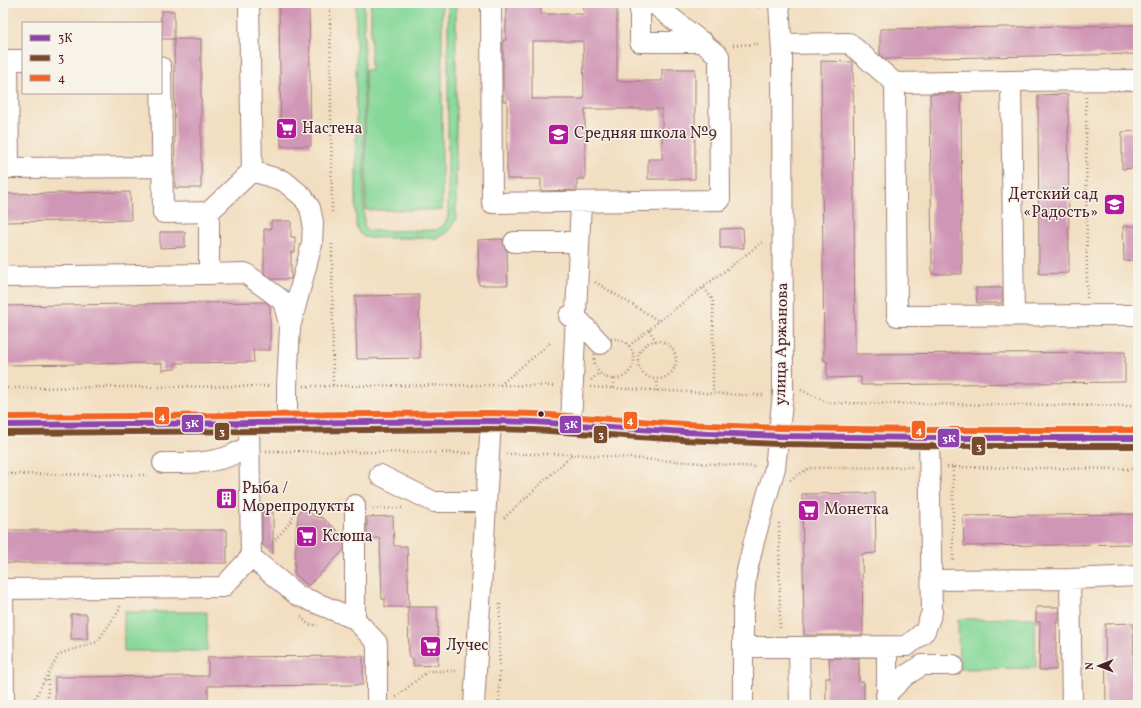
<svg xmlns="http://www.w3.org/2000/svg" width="1141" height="708" font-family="Vollkorn,serif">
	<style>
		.green { fill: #86d899; stroke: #687c62 }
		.building { fill: #d096b6; fill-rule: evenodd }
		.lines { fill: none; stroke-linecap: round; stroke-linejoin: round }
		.minor-casing { stroke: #9e7e76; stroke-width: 22 }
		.major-casing { stroke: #9e7e76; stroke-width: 24 }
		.path { stroke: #9e7e76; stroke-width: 2.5; stroke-dasharray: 1 3; stroke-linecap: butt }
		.minor { stroke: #fff; stroke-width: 20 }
		.major { stroke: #fff; stroke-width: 22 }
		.bus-1-casing { stroke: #f7f3e8; stroke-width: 9 }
		.bus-2-casing { stroke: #f7f3e8; stroke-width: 9 }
		.bus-3-casing { stroke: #f7f3e8; stroke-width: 9 }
		.bus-1 { stroke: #8e44ad; stroke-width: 6 }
		.bus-2 { stroke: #7a4b2a; stroke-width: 6 }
		.bus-3 { stroke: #f26522; stroke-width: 6 }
		.bus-dot { fill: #4a1f2b; stroke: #f7f3e8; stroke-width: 1.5 }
		.labels { text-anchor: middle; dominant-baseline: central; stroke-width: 3; stroke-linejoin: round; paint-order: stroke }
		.poi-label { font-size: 16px; fill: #4a1f2b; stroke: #f7f3e8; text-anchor: start }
		.street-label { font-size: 16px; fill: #4a1f2b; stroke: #f7f3e8 }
		.line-badge { stroke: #f7f3e8; stroke-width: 1.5 }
		.badge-label { font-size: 11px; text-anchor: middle; font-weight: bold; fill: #fff }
	</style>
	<rect width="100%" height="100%" fill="#f7f3e8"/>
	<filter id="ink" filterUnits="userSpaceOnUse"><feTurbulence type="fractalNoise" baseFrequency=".025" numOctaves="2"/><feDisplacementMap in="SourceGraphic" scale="8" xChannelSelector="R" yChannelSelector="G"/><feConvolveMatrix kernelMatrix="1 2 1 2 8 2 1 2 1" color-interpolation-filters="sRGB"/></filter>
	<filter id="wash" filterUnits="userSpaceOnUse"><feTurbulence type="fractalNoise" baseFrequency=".012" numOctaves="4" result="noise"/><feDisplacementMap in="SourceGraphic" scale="16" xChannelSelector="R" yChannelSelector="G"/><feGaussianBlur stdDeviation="0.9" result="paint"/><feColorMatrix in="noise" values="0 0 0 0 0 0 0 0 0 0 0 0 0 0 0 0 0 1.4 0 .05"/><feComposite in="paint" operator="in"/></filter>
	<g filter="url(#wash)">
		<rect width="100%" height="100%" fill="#f2dec0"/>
		<!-- green -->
		<path class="green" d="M356,3H364V224L366,229L371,231L435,230C443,228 446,223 448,216V3H456V218C452,228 447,234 436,238H370C361,237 358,233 356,225Z
			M371,3H442V210H366L365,70H371Z
			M124,612H207V651H124Z
			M1035,618L1036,668L959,669L958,619Z"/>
		<g id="blocks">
			<!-- building -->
			<path class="building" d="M279,3H309L311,146H281Z
				M506,3H541V14H584L583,3H617V81H662V69H695V179H648V159H662V109H585V179H577V190L541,191V179H507V101H503V40H506ZM532,41H583L584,99H532Z
				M161,11H174V39H161Z
				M1138,25V54L885,59L880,55V29Z
				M174,39H201V188H175Z
				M821,61L853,62L855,354L1125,352V382L861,385V377L827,378V361H824Z
				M930,94H961L962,274H932Z
				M1068,94L1069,273L1039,274L1038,95Z
				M1138,131V168L1122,169V132Z
				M130,192L131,220L3,222V194Z
				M271,221H291V237H295V252H291V279H272L264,273V229H271Z
				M1123,226H1138V260L1124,261Z
				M743,228L744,248H720V229Z
				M160,232H185V247L160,248Z
				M503,239V242L504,247L507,251L508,285H479L478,240Z
				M976,288H1002V303H977Z
				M419,295L420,358L357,359L355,296Z
				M265,302L270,306V350H253L254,362L175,363V369L162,370V363L3,365V306Z
				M875,493L876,553L862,554L863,635H804L802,494Z
				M300,510H309L313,516L323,518L344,537V550L308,586L294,573L298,515Z
				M262,511H273V554L262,544Z
				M1138,514V544L964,546L963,516Z
				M393,516L394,546H407L409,607H385V599H382L380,538H367V517Z
				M3,530H227V563H3Z
				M408,607H437L438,665L413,666V658H409Z
				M1036,607H1059V622H1056V670H1039L1040,622H1036Z
				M71,614H87V639H71Z
				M1133,623L1134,705H1106L1105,624Z
				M363,656V685L208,686V705H55V677L208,676V657Z
				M829,658H859V682H864V703L860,704V705H826V678H830Z"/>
		</g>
	</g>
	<g filter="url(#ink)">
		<use href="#blocks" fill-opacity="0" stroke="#9e7e76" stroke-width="1"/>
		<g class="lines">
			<defs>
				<path id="minor" d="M249,3L252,171L284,181L303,197L310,208L313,222L312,244L290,327L287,386V423
					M491,3L492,203L720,200L719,56L653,3
					M640,3V42H703
					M782,44L849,43L895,83L897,316L1138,315
					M23,60H8L9,168L162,167
					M161,67L163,213L209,212
					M1011,81L1138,80
					M895,83L1011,81L1014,315
					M514,242H579
					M209,274L245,273L283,301L290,327
					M3,277L209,274V212L252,171
					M569,316H575L601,344
					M571,424L581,202
					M163,463C186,463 211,464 232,455C238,452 244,449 249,446
					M380,475L434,502H486
					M355,505V619
					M251,557L297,595L355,619L377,643V705
					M1070,579L1072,705
					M932,580L1070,579L1138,576
					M3,589L223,587L251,557L249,423
					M3,589L4,705
					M743,647H799L800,705
					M799,647L907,646L925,631L932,612L929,438
					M886,695L905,676L922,665H953
					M887,701V647
					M474,705L491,421
					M743,705V610L746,575L754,541L775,468L783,394L782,53L779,3"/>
				<path id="major" d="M3,425L491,421L534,422L685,432L779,436L929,438H1138"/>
			</defs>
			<!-- minor casing -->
			<use href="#minor" class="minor-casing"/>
			<!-- major casing -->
			<use href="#major" class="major-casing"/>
			<!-- path -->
			<path class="path" d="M330,3L332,215
				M758,3L760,10
				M733,45L761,44
				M1086,97L1087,298
				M332,244L333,386
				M595,282L659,321
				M704,288L713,300V393
				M649,330L656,341
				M594 359a20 20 0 1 1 40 0a20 20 0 1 1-40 0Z
				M638 360a19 19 0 1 1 38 0a19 19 0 1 1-38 0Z
				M629,346L659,321L764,241
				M591,380L599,373
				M500,385L550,343
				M304,386L500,385L555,386
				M590,387L746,395H765
				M3,388L269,386
				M613,388L614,379
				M801,390L829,403L1138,406
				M657,391V379
				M266,451L471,453
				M506,454H573L757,467
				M947,467L1138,469
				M953,467V563
				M3,474L148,475
				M790,480L809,468L912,467
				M373,509L404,508
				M504,518L572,455
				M779,523L780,628
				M270,546L292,520L296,508H338
				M301,617L309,625H318
				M396,697L428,671H457
				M31,705L59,654L97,642L120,609V606
				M48,705V674
				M499,705L500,604"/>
			<!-- minor -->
			<use href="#minor" class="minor"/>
			<!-- major -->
			<use href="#major" class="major"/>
			<defs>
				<path id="bus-1" d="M3,425L491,421L534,422L685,432L779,436L929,438H1138"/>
				<path id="bus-2" d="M3,433L491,429L534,430L684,440L779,444L929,446H1138"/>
				<path id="bus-3" d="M3,417L491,413L535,414L685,424L779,428L929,430H1138"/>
			</defs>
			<!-- bus-1 casing -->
			<use href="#bus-1" class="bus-1-casing"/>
			<!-- bus-2 casing -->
			<use href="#bus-2" class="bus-2-casing"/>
			<!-- bus-3 casing -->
			<use href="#bus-3" class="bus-3-casing"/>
			<!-- bus-1 -->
			<use href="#bus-1" class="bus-1"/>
			<!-- bus-2 -->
			<use href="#bus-2" class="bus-2"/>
			<!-- bus-3 -->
			<use href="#bus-3" class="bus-3"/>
		</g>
	</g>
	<!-- icons -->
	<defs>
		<symbol id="supermarket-square" viewBox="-11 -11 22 22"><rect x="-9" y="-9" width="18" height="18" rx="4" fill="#b5179e" stroke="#f7f3e8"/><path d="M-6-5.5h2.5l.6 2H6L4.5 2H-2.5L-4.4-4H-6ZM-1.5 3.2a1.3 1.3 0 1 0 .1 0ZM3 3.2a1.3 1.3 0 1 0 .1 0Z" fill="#fff"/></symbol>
		<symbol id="school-square" viewBox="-11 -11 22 22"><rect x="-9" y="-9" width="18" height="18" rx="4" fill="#b5179e" stroke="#f7f3e8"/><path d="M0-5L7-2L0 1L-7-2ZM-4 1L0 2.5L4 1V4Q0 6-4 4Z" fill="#fff"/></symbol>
		<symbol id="building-square" viewBox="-11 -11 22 22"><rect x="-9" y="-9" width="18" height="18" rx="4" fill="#b5179e" stroke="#f7f3e8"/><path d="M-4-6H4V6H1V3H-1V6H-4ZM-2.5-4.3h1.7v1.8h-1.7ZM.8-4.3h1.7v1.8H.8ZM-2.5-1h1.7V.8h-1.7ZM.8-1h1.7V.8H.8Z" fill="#fff"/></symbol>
	</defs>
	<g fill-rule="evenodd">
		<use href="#supermarket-square" x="274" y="116" width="25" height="25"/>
		<use href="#school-square" x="546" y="122" width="25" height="25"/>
		<use href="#school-square" x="1102" y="192" width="25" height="25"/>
		<use href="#building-square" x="214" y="486" width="25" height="25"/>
		<use href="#supermarket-square" x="796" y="498" width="25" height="25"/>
		<use href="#supermarket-square" x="294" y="524" width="25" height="25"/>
		<use href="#supermarket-square" x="418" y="634" width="25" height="25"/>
	</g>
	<!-- markers -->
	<circle class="bus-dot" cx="541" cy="414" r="3.5"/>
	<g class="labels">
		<!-- poi labels -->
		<g class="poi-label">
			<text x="302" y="129">Настена</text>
			<text x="574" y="134">Средняя школа №9</text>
			<text x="1098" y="195" text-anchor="end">Детский сад<tspan x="1098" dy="18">«Радость»</tspan></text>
			<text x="242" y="489">Рыба /<tspan x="242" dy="18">Морепродукты</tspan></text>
			<text x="824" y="510">Монетка</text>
			<text x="322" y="537">Ксюша</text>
			<text x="446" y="646">Лучес</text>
		</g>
		<!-- street labels -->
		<g class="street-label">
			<text transform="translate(782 344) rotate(-89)">улица Аржанова</text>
		</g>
	</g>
	<g class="line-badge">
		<rect x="154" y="406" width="16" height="19" rx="4" fill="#f26522"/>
		<rect x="623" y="411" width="15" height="19" rx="4" fill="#f26522"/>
		<rect x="181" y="414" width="23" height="19" rx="4" fill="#8e44ad"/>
		<rect x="559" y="415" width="23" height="19" rx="4" fill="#8e44ad"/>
		<rect x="911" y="420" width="15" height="19" rx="4" fill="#f26522"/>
		<rect x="214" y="422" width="16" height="19" rx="4" fill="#7a4b2a"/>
		<rect x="593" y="425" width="15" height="19" rx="4" fill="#7a4b2a"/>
		<rect x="937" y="428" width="23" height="20" rx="4" fill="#8e44ad"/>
		<rect x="971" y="436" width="15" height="20" rx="4" fill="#7a4b2a"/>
	</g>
	<g class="badge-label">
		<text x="162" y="420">4</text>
		<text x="630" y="424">4</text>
		<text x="192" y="427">3К</text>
		<text x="571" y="428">3К</text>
		<text x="919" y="434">4</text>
		<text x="222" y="435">3</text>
		<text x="601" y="438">3</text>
		<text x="949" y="442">3К</text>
		<text x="979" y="450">3</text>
	</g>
	<!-- margin -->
	<rect width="1141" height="708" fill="none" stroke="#f7f3e8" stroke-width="16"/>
	<!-- legend -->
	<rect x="22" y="22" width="140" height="72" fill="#f7f3e8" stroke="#b29e9c"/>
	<rect x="30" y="35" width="20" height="6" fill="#8e44ad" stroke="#b29e9c"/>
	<text x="58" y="42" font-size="12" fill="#4a1f2b">3К</text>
	<rect x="30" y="55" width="20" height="6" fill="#7a4b2a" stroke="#b29e9c"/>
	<text x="58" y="62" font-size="12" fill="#4a1f2b">3</text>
	<rect x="30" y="75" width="20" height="6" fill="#f26522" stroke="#b29e9c"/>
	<text x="58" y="82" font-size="12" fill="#4a1f2b">4</text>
	<!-- north arrow -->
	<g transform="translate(1099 666) rotate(269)" stroke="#f7f3e8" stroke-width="3" paint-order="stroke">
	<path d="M0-3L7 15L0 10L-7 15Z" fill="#4a1f2b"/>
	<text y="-6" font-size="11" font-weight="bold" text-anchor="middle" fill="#4a1f2b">N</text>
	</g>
</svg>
